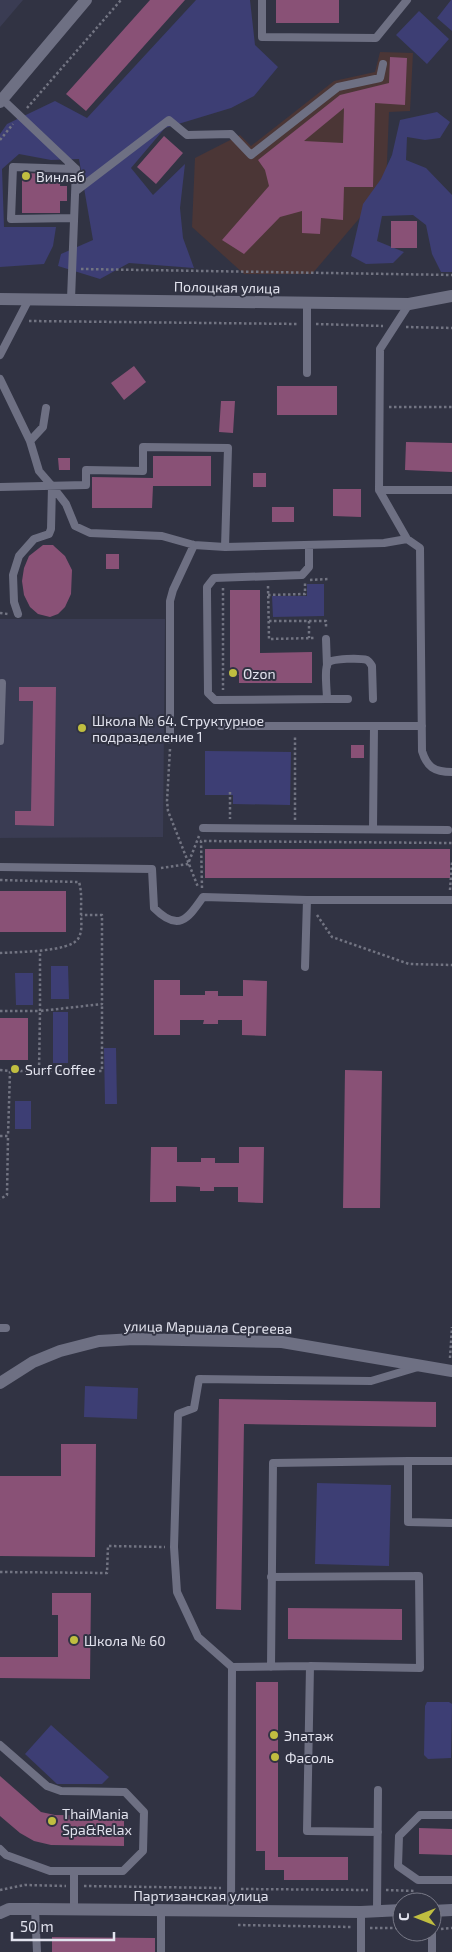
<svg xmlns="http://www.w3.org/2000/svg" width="452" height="1952" font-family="'Exo 2',sans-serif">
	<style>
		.built { fill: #3a3c53 }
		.industrial { fill: #4b3636 }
		.green { fill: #3d3e74 }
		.building { fill: #895176; fill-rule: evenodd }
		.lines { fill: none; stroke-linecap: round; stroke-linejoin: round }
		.path { stroke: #727482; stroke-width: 2.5; stroke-dasharray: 2.5 2.5; stroke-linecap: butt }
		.lane { stroke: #6e7083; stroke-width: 8 }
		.street { stroke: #6e7083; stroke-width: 12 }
		.secondary { stroke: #6e7083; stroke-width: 12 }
		.poi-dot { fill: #c0be40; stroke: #313343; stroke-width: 2 }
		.labels { text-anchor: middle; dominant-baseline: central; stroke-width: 4; stroke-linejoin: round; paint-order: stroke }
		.poi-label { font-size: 14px; fill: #e2e3ee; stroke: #313343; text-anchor: start }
		.street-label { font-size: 14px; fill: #e2e3ee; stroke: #313343 }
	</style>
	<rect width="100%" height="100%" fill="#313343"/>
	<!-- built -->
	<path class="built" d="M0,0H23L0,27Z
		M0,619H165L163,837L0,838Z"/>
	<!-- industrial -->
	<path class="industrial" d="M380,52L413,53L410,111L389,112L386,187L312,274H244L192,227L195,158L240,135L251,146L334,81L375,72Z"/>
	<!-- green -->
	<path class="green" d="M196,0H250L255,45L278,67L254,96L231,108L165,128L131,168L153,195L185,164L180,208L183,238L194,268L129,263L100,279L58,266L61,254L93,240L79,159L51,160L19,154L2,169L4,227H56L53,246L44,264L0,267V134L7,124L55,101L87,118Z
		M451,0H452V31L437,18Z
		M419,11L449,39L427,64L396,35Z
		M437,112L450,122L440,138L425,140L407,137L406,160L426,168L452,195V272H441L432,254L426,225L413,215L382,216L377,241L404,252L393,263L366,264L351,256L363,204L381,179L392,155L400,120Z
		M307,584H324V616L273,617L272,596H307Z
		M205,751L291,752L290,805L233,804V795H205Z
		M51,966H68L69,999H51Z
		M15,973H33V1005H16Z
		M53,1012H68V1063H53Z
		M104,1048H116L117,1104H105Z
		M15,1101H31V1129H15Z
		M85,1386L138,1388L137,1419L84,1417Z
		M317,1483L391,1485L389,1566L315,1564Z
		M427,1702H449L452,1704L451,1758L428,1759L424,1755L425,1706Z
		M51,1725L109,1777L102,1784H57L25,1754Z"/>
	<!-- building -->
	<path class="building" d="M150,0H185L86,111L66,94Z
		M276,0H339V23H276Z
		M390,57L407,58L405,105L375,103L373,187H344L343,220L321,218L320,234L302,233V211L280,217L244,254L222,240L269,186L265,170L258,160L340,95L389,83ZM344,108L343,143L304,141Z
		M164,136L183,153L156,184L137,167Z
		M22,173L61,174L60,186H67V201H60V213H22Z
		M391,221H417V248H391Z
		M134,366L146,382L124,400L111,383Z
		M277,386H337V415H277Z
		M221,401H235L233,433L219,432Z
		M406,442L452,443V472L405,470Z
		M153,456H211V486H153L152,508H92V477L153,478Z
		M58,458H70V470H59Z
		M253,473H266V487H253Z
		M333,489H361V517L333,516Z
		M272,507H294V522H272Z
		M43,545H53L55,547L65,556L72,570L71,594L65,607L58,614L50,617L38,614L30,607L24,595L22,581L24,568L29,556Z
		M106,554H119V569H106Z
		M230,590H260V653L312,652V683H239V675H230Z
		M19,687H56L54,826L15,825V811H31L33,701H19Z
		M351,745H364V758H351Z
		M205,849H450V878H205Z
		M0,891H66V932H0Z
		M154,980H180V995H205V991H218V996H243V980L267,981L266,1036L242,1035V1020H218V1024H203L204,1020H180V1035H154Z
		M0,1018H28V1060H0Z
		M345,1070L382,1071L380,1208H343Z
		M151,1147H177V1162H201V1158H215V1163H239V1147H264L263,1203L238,1202V1187H214V1191H200V1187L176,1186V1202H150Z
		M219,1399L436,1402V1427L244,1424L241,1610L216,1609Z
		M61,1444H96L95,1557L0,1556V1476H61Z
		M52,1593H91L90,1679L0,1678V1657H58V1615H52Z
		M288,1608L402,1609V1640L288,1639Z
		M256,1682H278V1857H348V1880H284V1870H265V1851H256Z
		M0,1776L41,1812L55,1815L124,1816V1846L51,1845L34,1841L20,1833L0,1816Z
		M419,1828L452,1829V1855L419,1854Z
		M52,1937L155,1938V1952H52Z"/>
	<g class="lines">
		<!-- path -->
		<path class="path" d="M27,108L121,0
			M0,140L13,124
			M81,269L452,275
			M29,321L298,324
			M316,324L383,326
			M406,327L452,328
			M389,407H452
			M310,580L328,579
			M268,586L269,639L316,638
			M223,588V690
			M268,595L305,594V583
			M0,613L8,614
			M269,621H309V638
			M309,621H326V629
			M170,749L167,801L168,811L198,887
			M230,792V819
			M295,820V735
			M161,868L188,864L199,836
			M0,880L79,882C82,892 81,902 81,913C81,921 83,931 78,939C69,952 16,952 0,953
			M202,888L201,841L452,843
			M450,890L452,862
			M317,915L332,937L409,964L452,965
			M0,1011H40V952
			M0,1070L10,1071L8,1136
			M10,1071H39L40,1011L102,1004V915H81
			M39,1071H102V1004
			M0,1136H8L7,1195L0,1199
			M450,1358L452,1327
			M0,1572L107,1573L108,1546L165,1547
			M84,1886L221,1888
			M241,1889L368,1890
			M0,1890L25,1885L66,1886
			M386,1890L416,1891
			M238,1925L352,1927
			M370,1928H402
			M441,1929L452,1928"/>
		<!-- lane -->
		<path class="lane" d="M262,0V37L376,38L407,0
			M2,99L76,169L71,299
			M76,191L169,120L187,135L231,134L251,155L338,87L380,78L383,64
			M74,218L11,219L13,167L76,169
			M409,304L380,349L379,490L407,539L420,548L422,751C427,767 434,772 452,772
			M0,355L29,299
			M307,373V303
			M0,379L30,441L39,471L52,486L51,529L49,534L34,539L19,556L13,575L14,602L18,614
			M30,441L43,427L46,408
			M52,486L66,504L75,526L90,533L162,536L194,545L225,547L384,543L407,539
			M0,487L86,485V470L143,471V447L228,448L225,547
			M379,490H452
			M309,545V567L302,575L214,578L207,587V593L208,693L215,700L327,699C327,692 324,668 328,663C332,658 361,658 367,660C370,662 370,663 372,666L373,699
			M326,639L327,666
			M327,699H348
			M221,726H422
			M170,740V601L173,590L194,545
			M0,741L2,683
			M203,828L448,830
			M373,829L374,726
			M0,867L152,869L154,908C178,932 187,920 203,897L307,900H452
			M305,967L307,900
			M0,1328H6
			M452,1461H408V1522L452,1523
			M271,1577L419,1576L420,1668L310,1666
			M232,1667L198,1637L177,1592L174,1547L178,1414L194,1408L199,1379L371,1381L418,1367
			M271,1667L273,1463L408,1461
			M0,1745L47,1786L61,1791L125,1792L144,1812L143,1851L123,1871H50L6,1855L0,1849
			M452,1815H420L399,1836L398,1866L418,1880H452
			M35,1909L37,1952
			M74,1909V1871
			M231,1909L232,1667L310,1666L307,1831L378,1832
			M377,1910L378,1790
			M161,1952V1910
			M361,1952V1912
			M432,1952V1932"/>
		<!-- street -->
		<path class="street" d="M0,1383L33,1362L60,1351L99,1341L134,1339L282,1342L452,1371
			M432,1911L452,1910
			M0,1913L9,1909H35L361,1912L402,1910"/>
		<!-- secondary -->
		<path class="secondary" d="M0,102L86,0
			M0,299L409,304L452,296"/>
	</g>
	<!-- markers -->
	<g class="poi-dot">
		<circle cx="26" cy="176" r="5"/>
		<circle cx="233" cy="673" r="5"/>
		<circle cx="82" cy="728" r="5"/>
		<circle cx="15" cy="1069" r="5"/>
		<circle cx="74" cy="1640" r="5"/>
		<circle cx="274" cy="1735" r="5"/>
		<circle cx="275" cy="1757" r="5"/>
		<circle cx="52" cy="1821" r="5"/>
	</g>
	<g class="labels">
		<!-- poi labels -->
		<g class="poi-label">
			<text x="36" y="176">Винлаб</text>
			<text x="243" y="673">Ozon</text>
			<text x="92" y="720">Школа № 64. Структурное<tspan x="92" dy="16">подразделение 1</tspan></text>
			<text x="25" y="1069">Surf Coffee</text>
			<text x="84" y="1640">Школа № 60</text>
			<text x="284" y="1735">Эпатаж</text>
			<text x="285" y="1757">Фасоль</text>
			<text x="62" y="1813">ThaiMania<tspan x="62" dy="16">Spa&amp;Relax</tspan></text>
		</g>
		<!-- street labels -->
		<g class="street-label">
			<text transform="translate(227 287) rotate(1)">Полоцкая улица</text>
			<text transform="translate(208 1327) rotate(1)">улица Маршала Сергеева</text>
			<text x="201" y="1895">Партизанская улица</text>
		</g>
	</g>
	<!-- north arrow -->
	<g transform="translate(417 1917) rotate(270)"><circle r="24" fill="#313343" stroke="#787987"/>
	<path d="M0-4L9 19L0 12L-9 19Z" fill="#c0be40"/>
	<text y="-8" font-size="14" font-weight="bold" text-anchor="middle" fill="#e2e3ee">С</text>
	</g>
	<!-- scale -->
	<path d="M12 1932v8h102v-8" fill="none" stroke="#e2e3ee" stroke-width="2.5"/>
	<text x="20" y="1932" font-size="15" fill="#e2e3ee" stroke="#313343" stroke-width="4" paint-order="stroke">50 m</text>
</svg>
